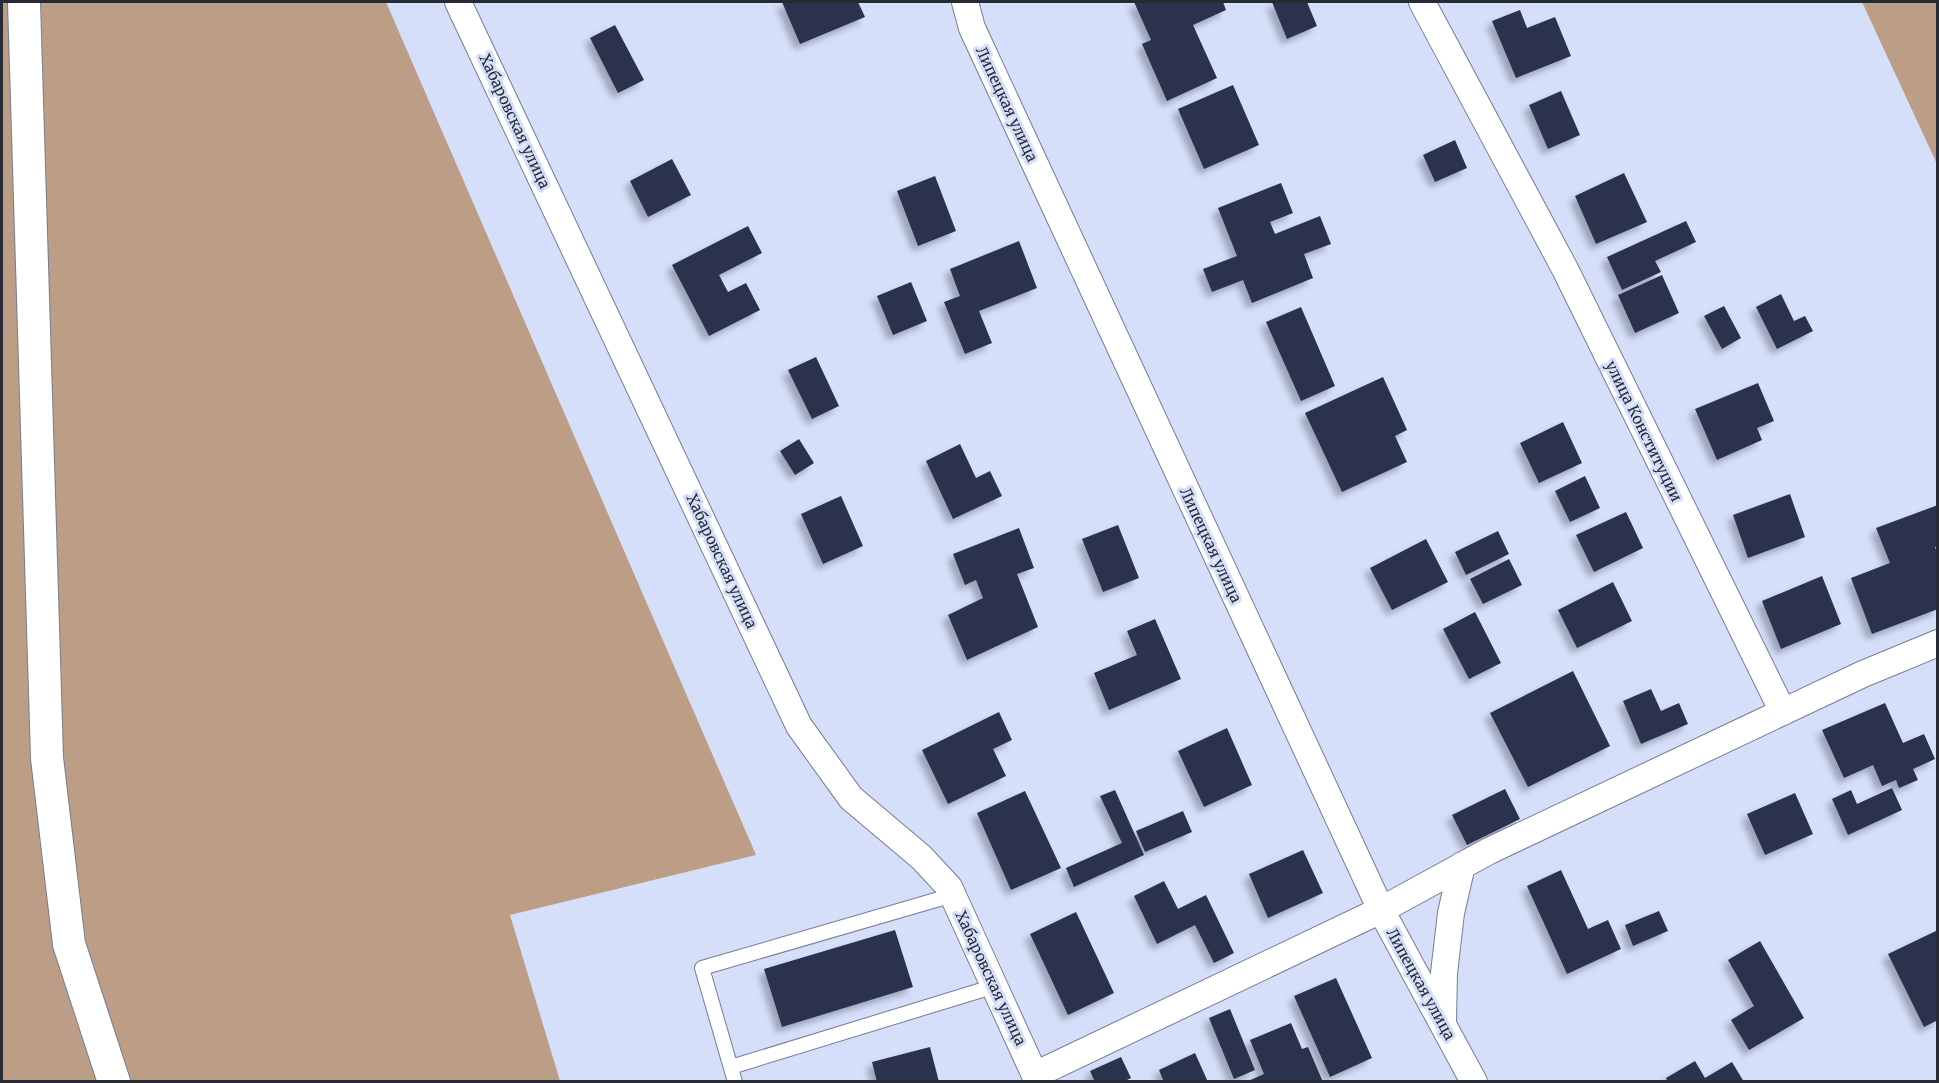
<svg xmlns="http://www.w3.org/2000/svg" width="1939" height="1083" font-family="Merriweather,serif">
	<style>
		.forest { fill: #bc9e86 }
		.building { fill: #29324d; filter: url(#shadow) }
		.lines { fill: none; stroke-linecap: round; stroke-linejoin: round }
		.service-casing { stroke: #747d94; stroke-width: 16 }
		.minor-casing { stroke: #747d94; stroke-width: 28 }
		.tertiary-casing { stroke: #747d94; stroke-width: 34 }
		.service { stroke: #fff; stroke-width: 14 }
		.minor { stroke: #fff; stroke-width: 26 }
		.tertiary { stroke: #fff; stroke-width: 32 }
		.labels { text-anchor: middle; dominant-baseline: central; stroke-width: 6; stroke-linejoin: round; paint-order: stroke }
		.street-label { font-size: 15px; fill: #262a34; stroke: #d5dffa }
	</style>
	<defs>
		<filter id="shadow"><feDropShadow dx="-5.5" dy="5.5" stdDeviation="3" flood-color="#0004"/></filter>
	</defs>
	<rect width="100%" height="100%" fill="#d5dffa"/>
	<!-- forest -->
	<path class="forest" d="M2,2H386L756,855L510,915L560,1081L2,1082Z
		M1862,2H1937V164Z"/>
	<!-- building -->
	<path class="building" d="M782,2H858L865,17L800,44Z
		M1134,2H1223L1226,10L1193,25L1217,78L1167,101L1142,44L1151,40Z
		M1272,2H1307L1317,26L1287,39Z
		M1520,10L1527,28L1555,17L1571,56L1516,78L1492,21Z
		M615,25L644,80L618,93L590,38Z
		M1233,85L1259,145L1204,169L1178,109Z
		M1561,91L1580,135L1548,149L1529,105Z
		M1455,140L1467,168L1435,182L1423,155Z
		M672,159L691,195L648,217L630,181Z
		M1624,173L1647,222L1596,244L1575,196Z
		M935,176L956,231L918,246L897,191Z
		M1281,183L1293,213L1270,222L1275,234L1320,216L1331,244L1304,254L1313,278L1252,303L1243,280L1212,292L1203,269L1237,256L1218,208Z
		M1686,221L1696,242L1655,261L1661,272L1622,290L1607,257Z
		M748,226L762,253L719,275L728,292L746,283L760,310L709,336L672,265Z
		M1019,241L1037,288L979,311L992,343L965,354L944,302L960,296L950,269Z
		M1662,275L1679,313L1635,333L1618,295Z
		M911,282L927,321L893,335L877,296Z
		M1781,294L1794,321L1805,316L1813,331L1777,349L1756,307Z
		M1724,306L1741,338L1722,349L1704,316Z
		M1301,307L1335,386L1301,401L1266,322Z
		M816,357L839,406L812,419L788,370Z
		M1383,377L1407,430L1395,436L1407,462L1342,492L1305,413Z
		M1758,383L1774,421L1757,428L1762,440L1717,460L1695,409Z
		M1563,422L1582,463L1539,483L1520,443Z
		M799,439L814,463L795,475L780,451Z
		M960,444L976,478L990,471L1002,496L953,519L926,461Z
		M1585,476L1600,508L1570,522L1555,491Z
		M1790,494L1805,537L1748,558L1733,515Z
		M841,496L863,546L823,564L801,514Z
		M1938,505V546L1935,547L1938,555V609L1872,634L1851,578L1890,563L1876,528Z
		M1626,512L1643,548L1594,572L1576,535Z
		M1118,525L1139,578L1103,592L1082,539Z
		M1019,528L1034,568L1017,574L1038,627L967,660L948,615L983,598L976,580L965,585L953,554Z
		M1498,531L1509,554L1466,575L1455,552Z
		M1426,539L1448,582L1392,610L1370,568Z
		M1509,559L1522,585L1483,604L1470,579Z
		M1822,576L1841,624L1781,649L1762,601Z
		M1613,582L1632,621L1577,648L1558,610Z
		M1475,612L1501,663L1469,679L1443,629Z
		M1155,619L1181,679L1109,710L1094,673L1137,655L1127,631Z
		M1573,671L1610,746L1528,787L1490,713Z
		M1651,689L1661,711L1679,703L1688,724L1641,744L1623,701Z
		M1885,703L1903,743L1924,734L1935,759L1913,769L1918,780L1899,788L1896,780L1882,786L1873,765L1844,778L1822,730Z
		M999,712L1012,740L993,749L1006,776L948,804L922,750Z
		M1227,728L1252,785L1204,807L1178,751Z
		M1892,788L1902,810L1848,835L1832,799L1851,790L1857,804Z
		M1505,789L1520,819L1467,845L1452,815Z
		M1115,790L1144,855L1074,887L1066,868L1122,843L1100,796Z
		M1025,791L1061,868L1011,890L977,813Z
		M1795,793L1813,834L1765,855L1747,814Z
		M1183,811L1192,832L1145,852L1136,831Z
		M1303,850L1323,893L1268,918L1249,874Z
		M1561,870L1588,929L1608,920L1621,949L1567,974L1527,886Z
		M1164,881L1178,909L1206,895L1234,953L1214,963L1195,925L1157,944L1134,896Z
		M1659,911L1668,931L1633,946L1625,925Z
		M1076,912L1114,993L1068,1015L1030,934Z
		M895,930L913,987L782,1027L764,969Z
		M1938,930V1020L1924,1027L1888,954Z
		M1760,941L1804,1018L1749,1050L1731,1020L1754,1006L1728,960Z
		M1336,978L1372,1058L1330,1077L1294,996Z
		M1230,1009L1255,1070L1234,1079L1209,1018Z
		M1291,1023L1302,1049L1308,1047L1323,1082H1246L1264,1074L1250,1040Z
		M930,1047L939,1082H877L872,1062Z
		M1195,1053L1208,1082H1164L1159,1070Z
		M1121,1057L1131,1078L1123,1082H1095L1090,1071Z
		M1695,1061L1705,1078L1732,1062L1744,1082H1668L1666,1078Z"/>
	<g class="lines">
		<defs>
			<path id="service" d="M731,1067L995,986
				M735,1082L702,968L953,895"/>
			<path id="minor" d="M458,2L799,726L851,798L921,857L949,887L1038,1082
				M965,2L972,28L1381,910L1474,1082
				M1422,2L1565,269L1783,712
				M1443,1022L1444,973L1451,913L1462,865
				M1035,1075L1381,910L1489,851L1863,674L1938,643"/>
			<path id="tertiary" d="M24,2L47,758L69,944L114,1082"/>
		</defs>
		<!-- service casing -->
		<use href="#service" class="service-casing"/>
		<!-- minor casing -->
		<use href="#minor" class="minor-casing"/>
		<!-- tertiary casing -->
		<use href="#tertiary" class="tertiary-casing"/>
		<!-- service -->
		<use href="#service" class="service"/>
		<!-- minor -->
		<use href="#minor" class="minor"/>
		<!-- tertiary -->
		<use href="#tertiary" class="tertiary"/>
	</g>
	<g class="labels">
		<!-- street labels -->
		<g class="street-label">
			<text transform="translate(1007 104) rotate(65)">Липецкая улица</text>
			<text transform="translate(515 121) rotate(65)">Хабаровская улица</text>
			<text transform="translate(1644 431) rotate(64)">улица Конституции</text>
			<text transform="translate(1211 545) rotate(65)">Липецкая улица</text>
			<text transform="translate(722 561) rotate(65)">Хабаровская улица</text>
			<text transform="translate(991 978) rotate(65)">Хабаровская улица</text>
			<text transform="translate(1421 984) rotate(61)">Липецкая улица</text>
		</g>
	</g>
	<!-- border -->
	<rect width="1939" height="1083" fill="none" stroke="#262a34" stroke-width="6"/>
</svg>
